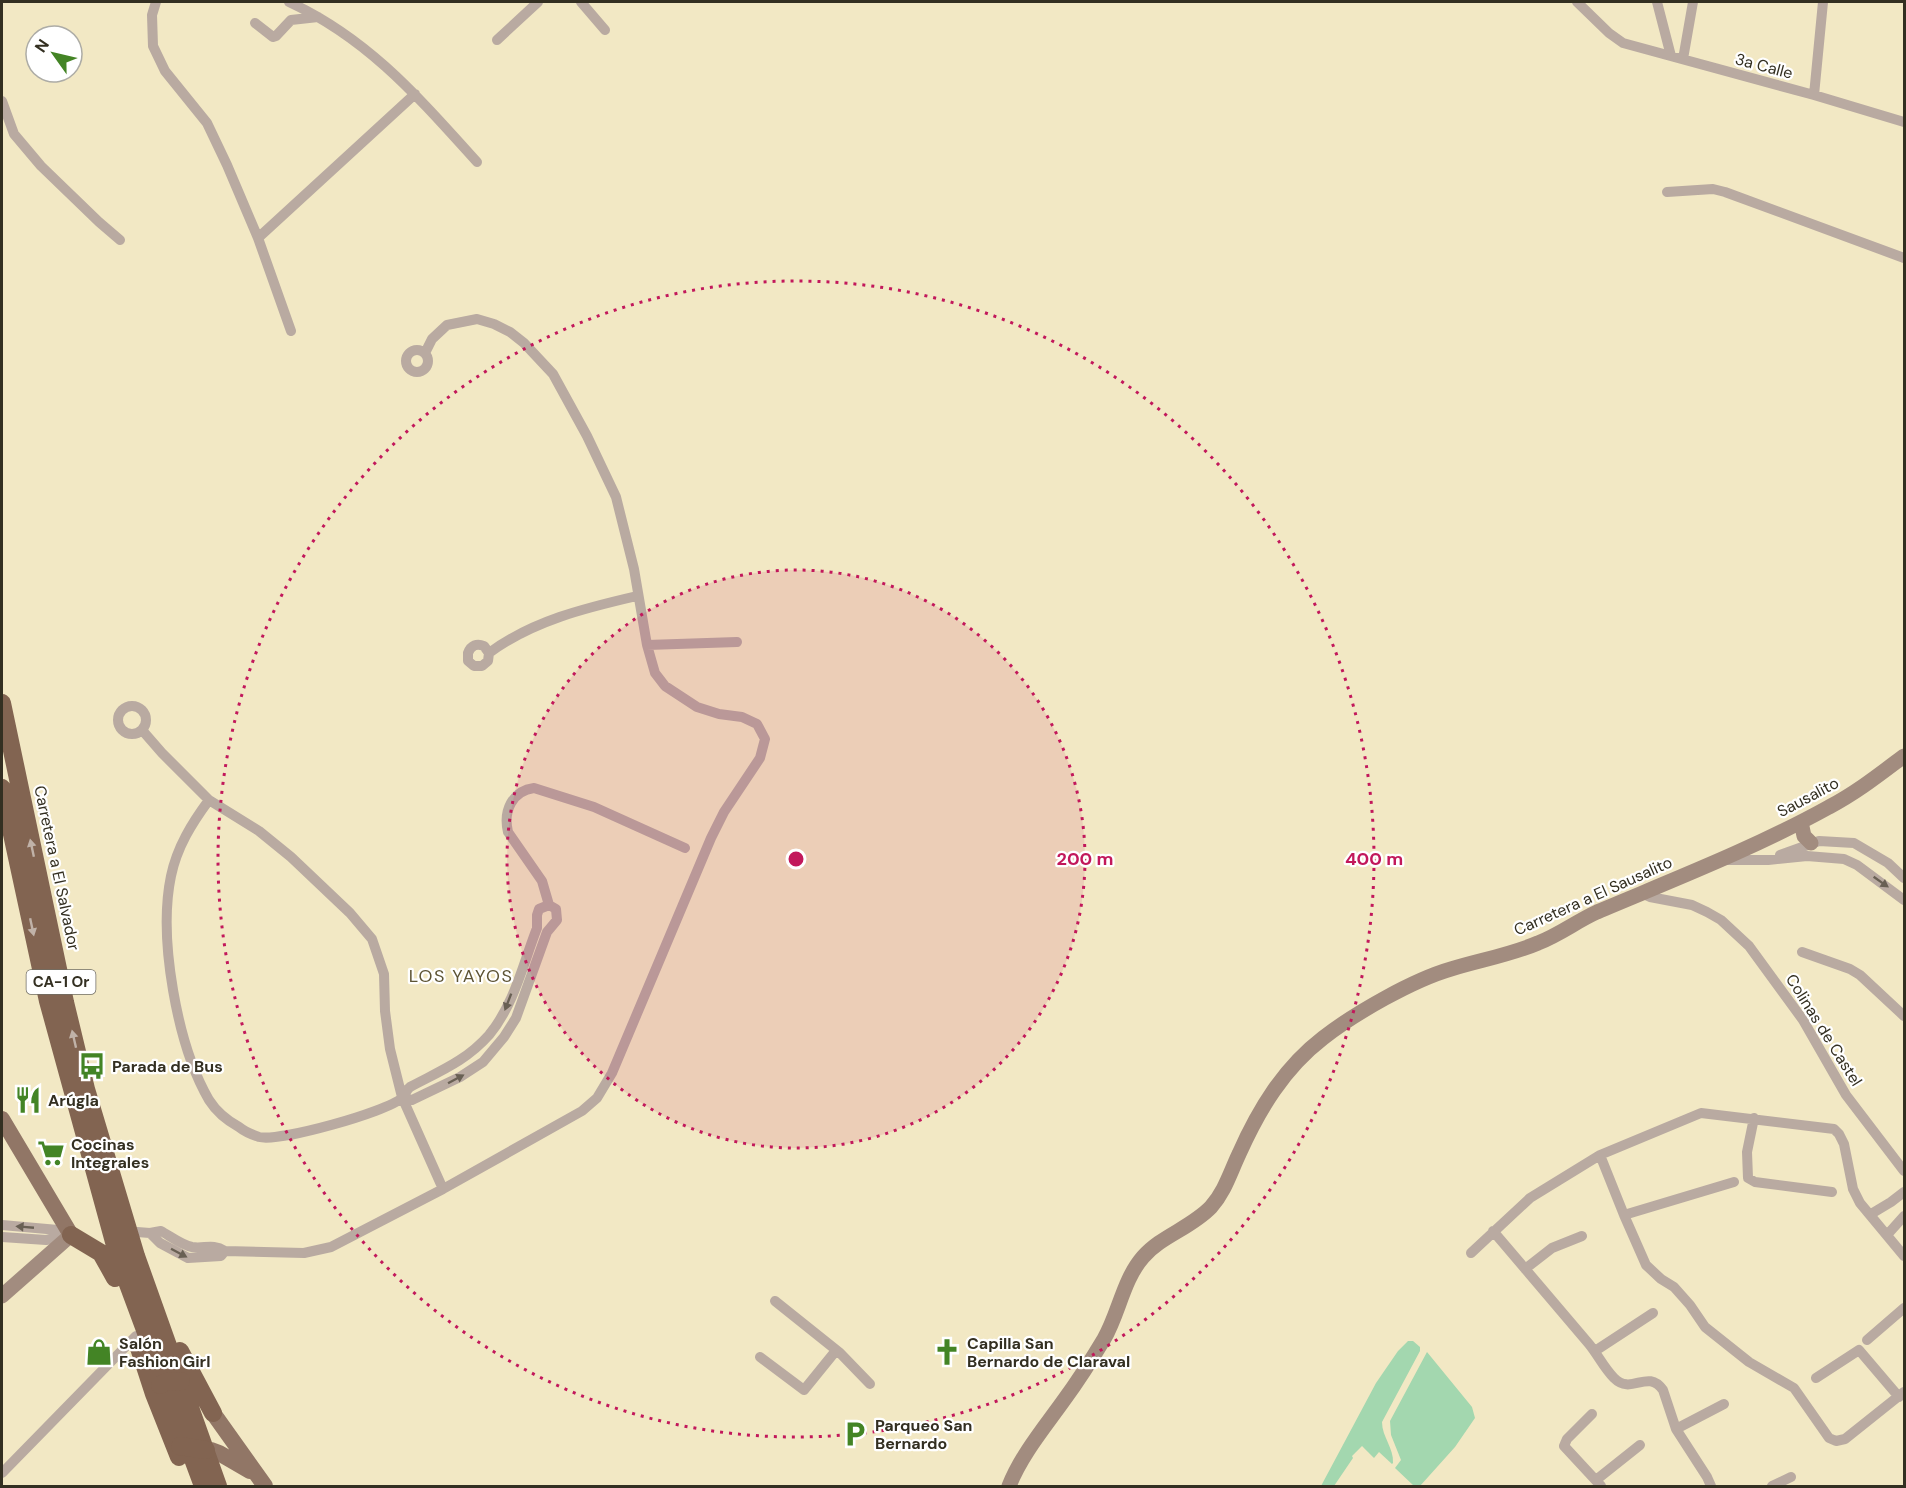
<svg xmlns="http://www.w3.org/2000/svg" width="1906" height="1488" font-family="'DM Sans',sans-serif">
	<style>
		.green { fill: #a3d7af }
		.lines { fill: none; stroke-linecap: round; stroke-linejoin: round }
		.street { stroke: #b9aaa1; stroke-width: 10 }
		.secondary { stroke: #a28c7f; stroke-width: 15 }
		.primary { stroke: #917666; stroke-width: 16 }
		.highway { stroke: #826451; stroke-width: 18 }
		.highway-bridge { stroke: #826451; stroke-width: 18 }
		.oneway { fill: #c0b2a8 }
		.oneway2 { fill: #696054 }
		.ring { fill: none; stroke: #c2185b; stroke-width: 3; stroke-dasharray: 3 6 }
		.labels { text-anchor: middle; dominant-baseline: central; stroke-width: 4.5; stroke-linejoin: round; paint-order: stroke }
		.shield { fill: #fff; stroke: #706d64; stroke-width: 1.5 }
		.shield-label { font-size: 15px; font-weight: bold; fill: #332f21 }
		.street-label { font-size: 16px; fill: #332f21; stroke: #fff }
		.poi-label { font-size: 16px; font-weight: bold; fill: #332f21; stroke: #fff; text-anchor: start }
		.neighbourhood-label { font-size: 18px; letter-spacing: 1.5px; fill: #5d5434; stroke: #fff }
		.centre { fill: #c2185b; stroke: #fff; stroke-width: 3 }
		.ring-label { font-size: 18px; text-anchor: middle; font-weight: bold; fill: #c2185b; stroke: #fff; stroke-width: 4.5; stroke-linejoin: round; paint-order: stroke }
	</style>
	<rect width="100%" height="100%" fill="#f2e8c4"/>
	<!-- green -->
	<path class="green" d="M1408,1341H1413L1420,1347V1351L1382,1422C1382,1437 1394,1448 1393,1463L1392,1464L1379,1452L1374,1458L1362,1446L1352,1456L1353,1458L1334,1486H1321L1376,1383L1398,1351Z
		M1427,1352L1472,1407L1475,1418L1455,1447L1420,1486H1414L1395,1468L1401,1460L1391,1435L1390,1421Z"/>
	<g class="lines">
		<!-- street -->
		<path class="street" d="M156,2L152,15L153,46L165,71L207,123L227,165L258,238L291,331
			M289,2C369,39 419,98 477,162
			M581,2L605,30
			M1577,2L1609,33L1623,43L1814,95L1904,122
			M1657,2L1671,56
			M255,23L273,37L276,36L291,20L318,17
			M497,40L538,2
			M1683,59L1693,2
			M1814,95L1823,2
			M2,101L14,134L41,166L99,222L120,240
			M1667,192L1713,189L1725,192L1904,258
			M258,238L415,94
			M406 361a11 11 0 1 1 22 0a11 11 0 1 1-22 0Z
			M647,645L737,642
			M489,653L484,646C477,643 471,645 468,653V661L474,666H482L488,661L489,653C532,621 585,608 637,596
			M118 720a14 14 0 1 1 28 0a14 14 0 1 1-28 0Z
			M142,730L162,753L209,800L259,831L291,857L350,913L372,939L384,974L385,1011L390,1049L402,1097L443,1189
			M209,800C192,823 177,847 171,876C158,938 177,1045 209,1100C216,1111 228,1121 239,1127C244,1131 253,1135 259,1137C280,1142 386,1112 402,1098C406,1094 406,1090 410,1087C440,1071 466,1061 489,1035C514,1005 523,964 537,928V915L539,909L549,905L556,909L557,920L547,932L516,1018L504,1037L483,1062L460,1077L412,1100L402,1097
			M1780,855L1819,841L1854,843L1888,863L1904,878
			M1726,860H1768L1807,856L1844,859L1857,865L1904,900
			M1641,893L1650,897L1692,905L1707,912L1721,920L1749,946L1803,1020L1846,1095L1904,1171
			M549,905L542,881L508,832C503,811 512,791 534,788L594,807L685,848
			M1802,952L1850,969L1860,975L1904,1016
			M1754,1118L1747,1152L1748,1178L1755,1182L1832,1192
			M1871,1214L1891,1202L1904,1192
			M1624,1215L1734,1182
			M2,1225L58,1230L71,1235
			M1493,1231C1525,1269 1557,1306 1589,1344C1598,1355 1604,1368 1614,1378C1632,1396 1647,1368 1663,1390L1676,1429L1707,1477L1711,1486
			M137,1232L150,1233L161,1231C170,1236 182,1245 192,1247C205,1249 212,1243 225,1251L304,1253L331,1247L443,1189L582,1111L597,1098L612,1073L711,838L724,812L760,758L765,739L757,724L742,717L719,714L697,707L665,686L655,673L647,645L634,569L616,497L587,436L553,374L524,343L510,332L494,324L477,319L447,325L432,339L425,353
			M150,1233L160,1243L188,1258L221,1256L225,1251
			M1887,1235L1904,1216
			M2,1237L46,1240L67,1236
			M1471,1253L1530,1198L1600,1155
			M1904,1256L1860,1203L1853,1189L1844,1144L1839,1134L1834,1129L1701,1113L1600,1155L1624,1215L1646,1265L1661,1279L1674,1287L1690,1305L1705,1327L1749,1362L1794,1388L1829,1438L1836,1441L1845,1439L1904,1392
			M1525,1269L1552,1248L1582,1236
			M775,1301L840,1353L870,1384
			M1867,1340L1904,1308
			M1595,1351L1653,1313
			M760,1357L804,1390L834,1353H840
			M1816,1378L1859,1350L1899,1397
			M1592,1414L1567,1439L1564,1446L1601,1486
			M1676,1429L1724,1404
			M2,1473L136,1336
			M1596,1480L1640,1445
			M1772,1486L1791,1477"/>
		<!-- secondary -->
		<path class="secondary" d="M1801,822L1804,836L1811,843
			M2,1296L71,1235
			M1009,1486C1022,1454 1044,1428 1064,1400C1078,1381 1092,1359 1104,1339C1119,1313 1123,1280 1143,1257C1161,1236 1191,1228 1211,1207C1225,1191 1230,1173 1239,1154C1259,1109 1284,1068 1323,1038C1355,1013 1413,980 1451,969C1480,960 1510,955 1538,943C1559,935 1577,921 1597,912C1675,879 1755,848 1829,807C1856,793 1880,774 1904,756"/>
		<!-- primary -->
		<path class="primary" d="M2,1119L71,1235
			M213,1413L265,1486
			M211,1450L219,1453L250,1471"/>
		<!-- highway -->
		<path class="highway" d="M2,703L65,1002L86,1089L136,1256L218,1486
			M2,788L48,1001L119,1260L203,1486
			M71,1235L101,1253L115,1278
			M139,1348L154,1394L179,1457
			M180,1351L213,1413"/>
		<!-- highway-bridge -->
		<path class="highway-bridge" d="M160,1385L166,1382L181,1381
			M180,1446L206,1450"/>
	</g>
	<!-- one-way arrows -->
	<defs><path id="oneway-solid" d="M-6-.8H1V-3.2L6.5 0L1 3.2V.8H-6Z" transform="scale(1.5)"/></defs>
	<g class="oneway">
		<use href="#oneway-solid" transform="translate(32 848) rotate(-102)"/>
		<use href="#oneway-solid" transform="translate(32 927) rotate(78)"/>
		<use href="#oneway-solid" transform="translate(74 1039) rotate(-103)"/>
	</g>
	<g class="oneway2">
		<use href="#oneway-solid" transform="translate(1881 882) rotate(35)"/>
		<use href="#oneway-solid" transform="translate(508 1002) rotate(111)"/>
		<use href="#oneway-solid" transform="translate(456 1079) rotate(-28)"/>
		<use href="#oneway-solid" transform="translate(25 1227) rotate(-175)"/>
		<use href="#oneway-solid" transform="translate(179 1253) rotate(28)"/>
	</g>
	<!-- distance rings -->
	<circle cx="796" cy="859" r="289" fill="#c2185b" fill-opacity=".12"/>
	<g class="ring">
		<circle cx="796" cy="859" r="289"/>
		<circle cx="796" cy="859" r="578"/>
	</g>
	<!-- icons -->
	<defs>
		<symbol id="bus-bare" viewBox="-9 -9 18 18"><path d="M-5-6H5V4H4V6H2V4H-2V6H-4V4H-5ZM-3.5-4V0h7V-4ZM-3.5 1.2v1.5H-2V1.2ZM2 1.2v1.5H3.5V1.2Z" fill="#438425" stroke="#fff" stroke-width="2.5" paint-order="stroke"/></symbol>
		<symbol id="restaurant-bare" viewBox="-9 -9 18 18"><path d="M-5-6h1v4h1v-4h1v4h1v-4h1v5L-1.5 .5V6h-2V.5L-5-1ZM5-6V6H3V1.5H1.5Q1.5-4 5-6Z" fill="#438425" stroke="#fff" stroke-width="2.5" paint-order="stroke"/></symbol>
		<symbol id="supermarket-bare" viewBox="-9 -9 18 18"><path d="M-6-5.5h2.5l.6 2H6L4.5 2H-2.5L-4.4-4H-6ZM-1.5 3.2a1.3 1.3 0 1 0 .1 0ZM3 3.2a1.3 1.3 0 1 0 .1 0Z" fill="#438425" stroke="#fff" stroke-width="2.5" paint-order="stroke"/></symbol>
		<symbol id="shop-bare" viewBox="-9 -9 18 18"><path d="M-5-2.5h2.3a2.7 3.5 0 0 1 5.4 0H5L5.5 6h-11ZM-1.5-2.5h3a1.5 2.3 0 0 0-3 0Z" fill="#438425" stroke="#fff" stroke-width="2.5" paint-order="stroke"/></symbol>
		<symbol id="church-bare" viewBox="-9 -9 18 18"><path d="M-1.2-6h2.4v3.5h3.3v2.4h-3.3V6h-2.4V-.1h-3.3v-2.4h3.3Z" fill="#438425" stroke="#fff" stroke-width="2.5" paint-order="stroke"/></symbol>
		<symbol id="parking-bare" viewBox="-9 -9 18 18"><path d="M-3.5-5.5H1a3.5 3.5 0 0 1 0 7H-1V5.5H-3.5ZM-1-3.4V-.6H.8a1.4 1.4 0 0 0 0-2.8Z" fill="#438425" stroke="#fff" stroke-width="2.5" paint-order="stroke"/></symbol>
	</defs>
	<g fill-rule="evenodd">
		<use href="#bus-bare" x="73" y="1047" width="38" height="38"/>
		<use href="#restaurant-bare" x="9" y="1081" width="38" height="38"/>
		<use href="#supermarket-bare" x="32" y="1134" width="38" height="38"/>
		<use href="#shop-bare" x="80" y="1333" width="38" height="38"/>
		<use href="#church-bare" x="928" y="1333" width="38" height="38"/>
		<use href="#parking-bare" x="836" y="1415" width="38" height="38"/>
	</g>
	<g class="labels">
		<!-- shield labels -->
		<rect class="shield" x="26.5" y="970" width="69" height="24" rx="4.5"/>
		<g class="shield-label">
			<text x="61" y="982">CA-1 Or</text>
		</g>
		<!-- street labels -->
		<g class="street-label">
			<text transform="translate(1764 66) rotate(15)">3a Calle</text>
			<text transform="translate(1808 797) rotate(-28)">Sausalito</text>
			<text transform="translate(57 868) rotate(78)">Carretera a El Salvador</text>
			<text transform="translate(1593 896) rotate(-24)">Carretera a El Sausalito</text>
			<text transform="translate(1824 1030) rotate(58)">Colinas de Castel</text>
		</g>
		<!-- poi labels -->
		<g class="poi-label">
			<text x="112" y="1066">Parada de Bus</text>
			<text x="48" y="1100">Arúgla</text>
			<text x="71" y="1144">Cocinas<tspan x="71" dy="18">Integrales</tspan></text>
			<text x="119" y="1343">Salón<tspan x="119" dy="18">Fashion Girl</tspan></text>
			<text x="967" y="1343">Capilla San<tspan x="967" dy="18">Bernardo de Claraval</tspan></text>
			<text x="875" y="1425">Parqueo San<tspan x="875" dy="18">Bernardo</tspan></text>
		</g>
		<!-- neighbourhood labels -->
		<g class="neighbourhood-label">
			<text x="461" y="976">LOS YAYOS</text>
		</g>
	</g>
	<circle cx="796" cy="859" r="9" class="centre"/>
	<g class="ring-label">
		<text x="1085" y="865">200 m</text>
		<text x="1374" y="865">400 m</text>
	</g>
	<!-- border -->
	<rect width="1906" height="1488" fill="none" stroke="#332f21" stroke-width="6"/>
	<!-- north arrow -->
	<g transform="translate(54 54) rotate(304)"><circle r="28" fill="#ffffff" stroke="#adaca6" stroke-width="1.5"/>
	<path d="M0-4.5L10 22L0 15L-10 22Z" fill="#438425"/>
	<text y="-9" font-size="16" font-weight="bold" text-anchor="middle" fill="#332f21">N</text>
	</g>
</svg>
